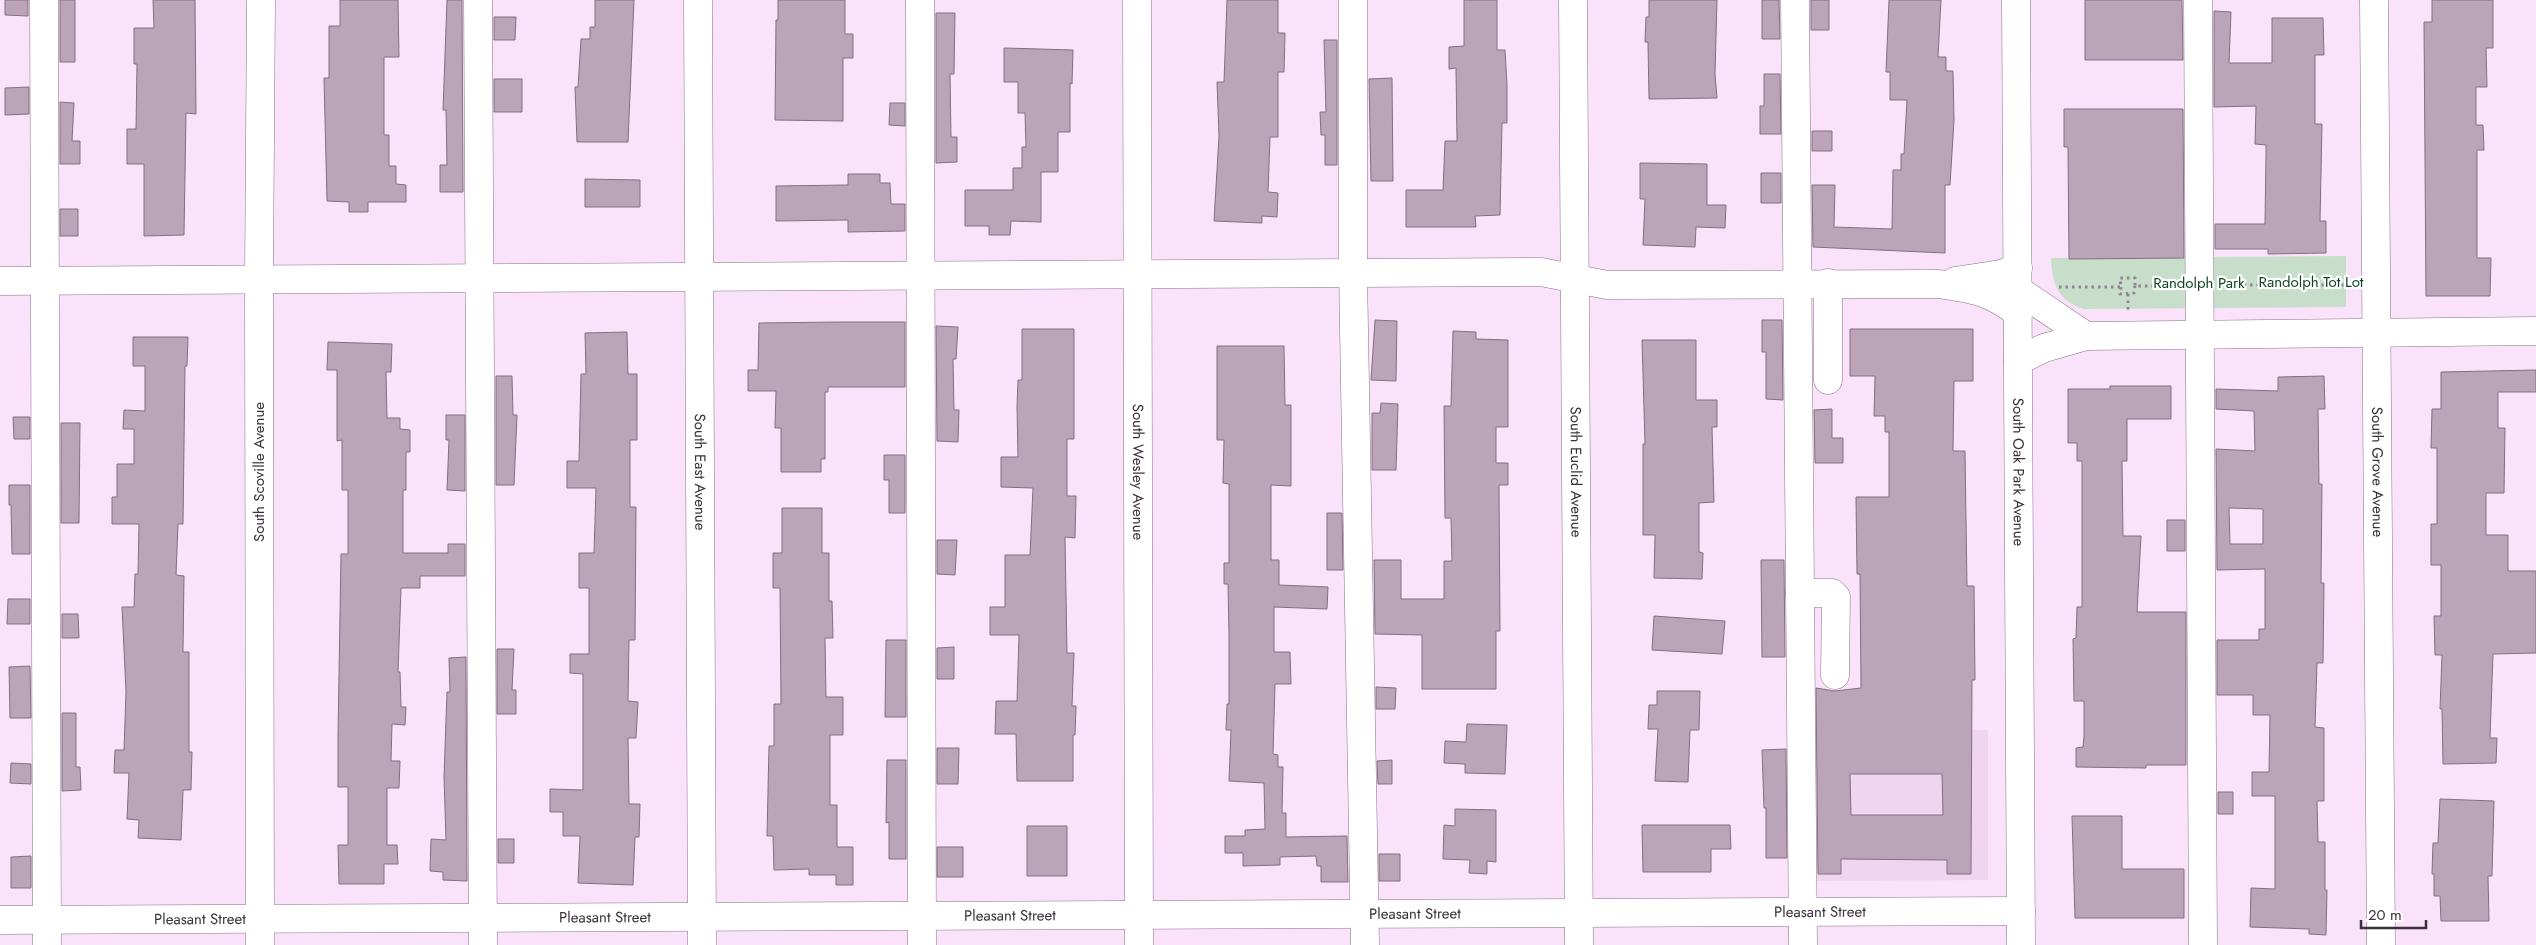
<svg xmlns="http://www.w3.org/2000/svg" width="2536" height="945" font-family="Jost,sans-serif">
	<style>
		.built { fill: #f0d4f0 }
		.green { fill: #c6deca }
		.building { fill: #bba3b8; stroke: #856e82; fill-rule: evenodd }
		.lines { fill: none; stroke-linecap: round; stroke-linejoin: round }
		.minor-casing { stroke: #887388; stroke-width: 29 }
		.path { stroke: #928292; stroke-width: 3; stroke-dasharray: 2.5 4; stroke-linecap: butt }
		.minor { stroke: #fff; stroke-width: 28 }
		.labels { text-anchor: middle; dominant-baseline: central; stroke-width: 4.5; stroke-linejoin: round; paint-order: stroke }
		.park-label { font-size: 15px; fill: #0e4422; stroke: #fff }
		.street-label { font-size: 15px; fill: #3a313a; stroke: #fff }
	</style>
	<rect width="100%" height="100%" fill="#fae2fa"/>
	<!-- built -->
	<path class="built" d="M1988,730V880L1811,881L1810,731Z"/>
	<!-- green -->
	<path class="green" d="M2346,256V307L2084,309C2058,301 2052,284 2051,258Z"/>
	<!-- building -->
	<path class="building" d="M5,0H28V16L5,15Z
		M60,0H75V62H60Z
		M153,0H195L196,114L186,113L184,235L144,236V164H127V129H136L137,64H134V28H154Z
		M340,0H398L399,57H384V135H389V166H396V184L406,185V202H368V212H349V202L327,201L324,78H329V26H340Z
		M447,0H462L463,192H440V165H447L446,110H443Z
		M595,0H634L628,142H577L575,87H578L581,39H590V27H595Z
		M778,0H845V34H853V58H843V121L775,120L776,20H778Z
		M1227,0H1278V33H1285L1284,72H1278V137H1270L1268,192L1278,193L1277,217L1262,216V223L1214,221L1219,136L1217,82H1224Z
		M1464,0H1497V50H1505L1507,85V123H1502L1500,215L1475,216L1476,227H1406V190H1443L1445,141H1457L1456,68L1449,69V47L1464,46Z
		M1649,0H1717L1715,74L1717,98L1649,99L1648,42H1645L1646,17H1649Z
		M1762,0H1779L1780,39H1762Z
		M1811,0H1829V30H1811Z
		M1889,0H1941L1938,57H1946V71H1953L1954,120L1950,185H1945V253L1813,247L1812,185H1835L1834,227L1892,229L1893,170H1901V154H1904L1907,100H1890V72H1886Z
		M2085,0H2182L2183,60H2085Z
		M2432,0H2493V48H2486L2487,87H2476V125H2483L2484,150H2477V258H2491L2490,296H2426L2424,22H2432Z
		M2214,11L2231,12L2229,63H2272V18H2323L2324,55H2315V124H2322L2320,221H2326V253L2268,254V249H2215V224H2265L2266,155V145L2255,144L2256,106L2214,107Z
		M936,13H955L954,74H950L951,137H957V162L936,163Z
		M494,17H516L515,40H494Z
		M1324,40H1337V165H1325V135H1321L1320,112H1326Z
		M1004,48L1073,50L1072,84L1070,83V132H1058V172H1041V222L1011,221L1010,235H989V226H965V190H1013V168H1022V147H1026L1025,113H1018V82H1004Z
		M1764,74H1780L1781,134H1760V106H1764Z
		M1392,78L1393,181H1371L1369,79Z
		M494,79H522V112H494Z
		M29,87V114L5,115V88Z
		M60,102L74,103L72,141H80V164H60Z
		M890,103H905V126L889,125Z
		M2064,109H2183L2184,258L2069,259L2068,147H2064Z
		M1812,131H1832V151H1812Z
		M1640,163L1707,164V205H1726L1725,228L1696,227L1695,247L1643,245L1645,199H1640Z
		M1761,173H1781V203H1761Z
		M848,174H880V183H890L891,204H905V231L848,232V220L776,221V186L848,185Z
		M585,179L640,180V207H585Z
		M60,209H78V236H60Z
		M1375,320L1397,321L1396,381L1371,380Z
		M1762,320H1782L1783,400L1766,399V352H1762Z
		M838,322H905V387H828V392H825V459H821V472H781V428H775L776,391H748V370H758L759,323Z
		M936,326L958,327L956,359H953L954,410H959L958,442L937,441Z
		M1022,329H1074V439H1067V496H1076L1075,538L1065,537L1067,653H1074L1072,706H1076L1075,735H1073V781H1017L1016,734H995L996,701H1017L1019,635H990V607H1005V555H1030L1033,488L1001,487V457H1018L1017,406L1018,380H1022Z
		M1850,329H1973V381H1954L1953,451H1965L1967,586H1974L1975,680H1972L1971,874H1947V860L1841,859V874H1818L1816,688L1835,691L1861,688L1860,574H1857L1856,497H1889V432H1885V416H1874L1875,376H1850ZM1850,774H1942L1943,815H1851Z
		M1453,331L1476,332V339L1508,340V427H1496V463H1508V485H1499L1500,631H1496V689H1422V635L1375,634L1374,560H1401V599H1444V561H1452L1451,518H1445L1444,406H1451Z
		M627,332L628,374H637V440H630V507H636L635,640H629L628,701L638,702L636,738H628L629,804H640L639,837H635L633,885L578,883L580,836H563V812H550V789L583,790V674L570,673V654H589V588H579V553H594L596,488H567V461H579L581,374H586L585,333Z
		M133,337H188L187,366H185L183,524H178L176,575L184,576L183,652H189V752H192L191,790H183L181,840L138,838L139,820L127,819L129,773H114L115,750H124L126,692L122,607H134L135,574H138L139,524H112V497H117V464H134V429H123L124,410L145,411V366H133Z
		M1642,340H1696V400H1717V427H1712L1714,502L1699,503V552L1703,553L1702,579L1654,578L1655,535H1643V444H1645Z
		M328,342L392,344L391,372H386L387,418H400V429L410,430V452H406V490H403V553H448V544H465V576H420V588H401L398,672H400L401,707H406L405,725L392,724L391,761H400L399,788H387V845H397L398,864H384V884H339L338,845H348V787H338V736L341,554H348V490H342V440L337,441V370H327Z
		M1217,346H1284L1285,405H1291V486L1271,485V560H1279V585L1328,587L1327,609L1274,607V652H1290L1291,684H1275L1273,754L1278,755V767H1283L1282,813H1286V837L1347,836L1348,882H1321V866H1317L1316,856L1280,857V865L1243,866V853H1225V836H1245V830L1265,829L1264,783L1229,781L1231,730H1226L1227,704H1229V635L1228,584H1224V563H1229V484L1223,483L1224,440H1217Z
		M2536,370V392H2498V428H2505L2504,493H2486V535H2508V571H2536V653L2493,654L2490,738H2497L2496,763L2443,764L2442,709H2440L2442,655H2435L2434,616H2441V565H2431V524H2437V448H2431L2432,409H2441V372Z
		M496,376H512L513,415H517L514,485H496Z
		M2324,376L2325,409H2318L2319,484H2322L2321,583H2324L2323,663H2317L2315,727L2324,728V801H2317L2318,842H2325V890H2327L2326,935L2309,934V929L2250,927L2251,888L2275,889V796H2252V772H2269L2270,715H2253V695H2217V640H2259V629H2265V569L2217,570L2216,449L2255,451L2254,411L2216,409V389L2278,391V377ZM2229,508L2263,509V544H2230Z
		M2110,386H2171V419H2127V461H2122L2123,536H2141L2137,612H2186V765H2146V768L2076,767V748L2083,747L2084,736V701H2074L2073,639L2076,638L2077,607H2082V461H2077V443H2068V389H2110Z
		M1381,403L1398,404L1396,470H1372V413H1380Z
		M1832,409V438H1843V463H1815L1814,410Z
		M446,415H465V491L447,490L449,440H446Z
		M13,417H30V439H14Z
		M61,423H80L79,523H61Z
		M884,455H905V513H889V480H884Z
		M9,485H30V554H12L11,505H9Z
		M782,508H822V553H829V601H832L833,638H825L826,697H843V735H830V805H837V847H853V885H836V875H809V869L774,870L773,836H767L769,746H774V704H781L780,588H773V553H782Z
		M1327,513H1342L1343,570H1327Z
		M2167,520H2185V551H2167Z
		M937,540H957L955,575L937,574Z
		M1761,560H1784L1785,657H1762Z
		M8,599H30V624H7Z
		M62,614H78L79,638H62Z
		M1654,616L1725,621L1722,654L1652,650Z
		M886,640H906V717H885Z
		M954,647V679H937V648Z
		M497,649H514L512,690H516V714H497Z
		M466,657L467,881L443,880V872L430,871L431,839L446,840L444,777L447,692H450L449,658Z
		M30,666L31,718H10L9,667Z
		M1376,687L1396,688L1395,709H1376Z
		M1657,691H1700L1699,730H1690L1688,782L1655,781L1658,729H1648L1649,705H1657Z
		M62,713H76V767H80L81,790L62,791Z
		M1467,724L1507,725L1505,774L1465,773V764L1444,763L1445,741L1466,742Z
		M937,748H959L958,784H937Z
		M1786,749L1787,858H1766V808H1764L1762,750Z
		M887,760H906V859H889V822L886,823Z
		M1392,760V784H1378L1377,761Z
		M11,763L31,764V784L10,783Z
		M2218,792H2233V814H2218Z
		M2440,799L2494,801L2492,876H2488L2489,921H2441L2440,896H2434V874H2432L2433,843H2438Z
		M1455,809L1496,810V862L1487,861V874L1469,873L1470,860L1443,859L1444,825L1455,826Z
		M2072,816H2122V869H2184V918H2075Z
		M1642,825H1730L1731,849H1711V872H1643Z
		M1027,826H1067V876H1027Z
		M498,839H514V863H498Z
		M937,847H963V877H937Z
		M1379,854H1400V881H1379Z
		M31,856V888H11V857Z"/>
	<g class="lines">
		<defs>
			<g id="minor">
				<path d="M44,0L47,945"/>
				<path d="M478,0L483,945"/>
				<path id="s1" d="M698,0L702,945"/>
				<path d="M920,0L922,945"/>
				<path id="s2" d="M1137,0L1139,945"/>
				<path d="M1353,0V273L1365,945"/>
				<path id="s3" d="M1573,0L1579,945"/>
				<path d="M1795,0L1803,945"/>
				<path id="s4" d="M2016,0L2021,945"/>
				<path d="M2198,0L2203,945"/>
				<path id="s5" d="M2374,0L2381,945"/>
				<path d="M0,281L1541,272L1607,285L1939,284C1973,289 1990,291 2018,313"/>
				<path d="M1955,281L2001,274L2018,268"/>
				<path d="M1828,283V380"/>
				<path d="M2018,290L2086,336"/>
				<path d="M2018,361L2044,348L2086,336L2536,331"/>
				<path d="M1800,593H1832L1836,597L1835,675"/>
				<path id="s6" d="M0,920L2021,911"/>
				<path d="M260,945L259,279L261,0"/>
			</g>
		</defs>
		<!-- minor casing -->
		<use href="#minor" class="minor-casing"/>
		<!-- path -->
		<path class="path" d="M2224,285H2349
			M2059,287H2121L2120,278H2135V286H2176
			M2121,287L2120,294L2134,293L2135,286
			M2128,294V311"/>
		<!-- minor -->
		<use href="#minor" class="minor"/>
	</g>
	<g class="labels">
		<!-- park labels -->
		<g class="park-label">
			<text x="2311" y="282">Randolph Tot Lot</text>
			<text x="2199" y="283">Randolph Park</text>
		</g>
		<!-- street labels -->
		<g class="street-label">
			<text transform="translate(259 472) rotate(-90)">South Scoville Avenue</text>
			<text stroke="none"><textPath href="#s2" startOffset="472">South Wesley Avenue</textPath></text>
			<text stroke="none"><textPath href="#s4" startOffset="472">South Oak Park Avenue</textPath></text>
			<text stroke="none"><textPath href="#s1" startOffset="472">South East Avenue</textPath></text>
			<text stroke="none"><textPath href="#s3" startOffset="472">South Euclid Avenue</textPath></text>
			<text stroke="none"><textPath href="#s5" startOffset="472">South Grove Avenue</textPath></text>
			<text stroke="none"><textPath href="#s6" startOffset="1820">Pleasant Street</textPath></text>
			<text stroke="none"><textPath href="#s6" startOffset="1415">Pleasant Street</textPath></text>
			<text stroke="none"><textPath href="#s6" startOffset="1010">Pleasant Street</textPath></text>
			<text stroke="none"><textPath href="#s6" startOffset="605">Pleasant Street</textPath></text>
			<text stroke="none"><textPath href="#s6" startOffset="200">Pleasant Street</textPath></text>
		</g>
	</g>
	<!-- scale -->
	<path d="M2361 920v8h65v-8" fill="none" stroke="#3a313a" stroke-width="2.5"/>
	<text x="2368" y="920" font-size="15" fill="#3a313a" stroke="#ffffff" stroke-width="4" paint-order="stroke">20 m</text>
</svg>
